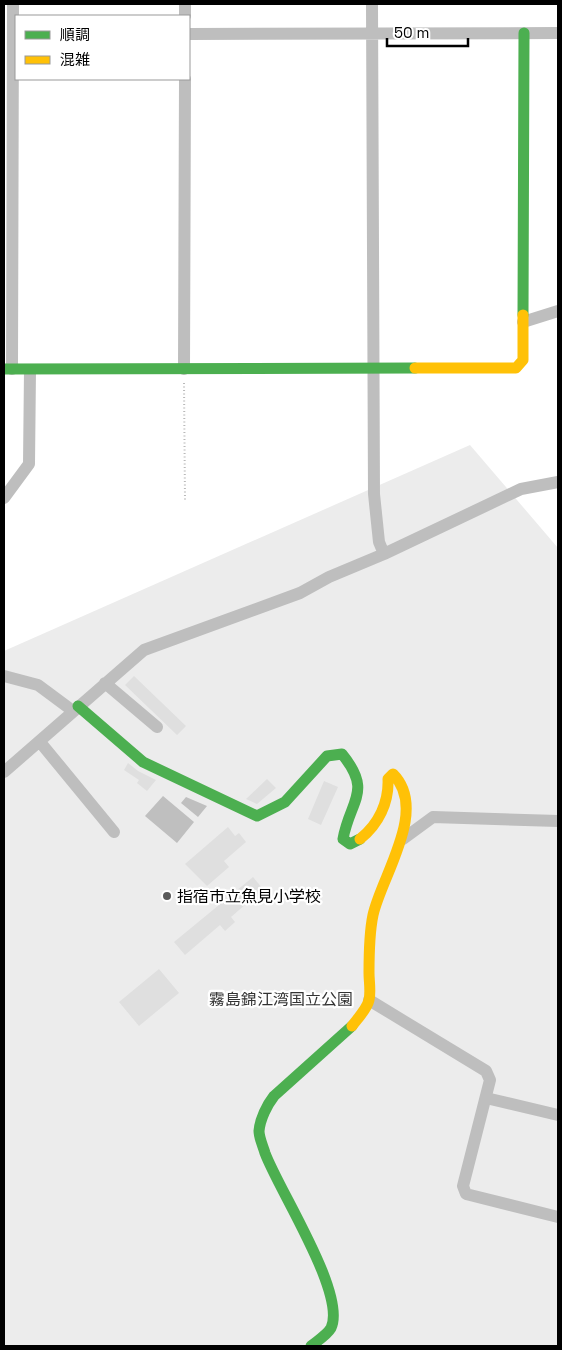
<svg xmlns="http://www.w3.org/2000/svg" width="562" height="1350" font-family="'Space Grotesk','Noto Sans JP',sans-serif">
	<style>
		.green { fill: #ececec }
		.water { fill: #bfbfbf }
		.building { fill: #dfdfdf }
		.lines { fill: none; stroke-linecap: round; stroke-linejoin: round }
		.path { stroke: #b9b9b9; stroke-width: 2; stroke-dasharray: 1 2.5; stroke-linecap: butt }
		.street { stroke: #bebebe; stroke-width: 12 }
		.fast { stroke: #4caf50; stroke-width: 11 }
		.slow { stroke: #ffc107; stroke-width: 11 }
		.poi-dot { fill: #595959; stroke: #fff; stroke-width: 2 }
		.labels { text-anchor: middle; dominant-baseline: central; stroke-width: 4.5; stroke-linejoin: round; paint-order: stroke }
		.poi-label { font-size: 16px; fill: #000; stroke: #fff; text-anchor: start }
		.park-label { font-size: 16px; fill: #333; stroke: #fff }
	</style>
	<rect width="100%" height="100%" fill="#fff"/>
	<!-- green -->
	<path class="green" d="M470,445L558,548V1346H4V651Z"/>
	<!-- water -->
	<path class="water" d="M163,796L194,822L177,843L145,816Z
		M186,797L207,806L198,817L181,803Z"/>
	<!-- building -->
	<path class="building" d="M134,676L186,726L177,735L125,685Z
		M128,763L138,771L156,780L147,791L137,783L139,780L124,770Z
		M267,779L276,788L257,804L246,799Z
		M324,781L338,787L321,825L308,819Z
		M228,827L235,836L239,833L246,842L224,861L229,867L207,886L185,864Z
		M253,877L263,889L231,917L235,922L225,931L220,925L185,955L174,942Z
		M159,969L179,993L139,1026L119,1002Z"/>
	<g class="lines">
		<!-- path -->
		<path class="path" d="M184,383L185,500"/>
		<!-- street -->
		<path class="street" d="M185,4V16
			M372,4L374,494L379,542L384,554
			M189,34L558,33
			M523,322L558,311
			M12,369L13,4
			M184,369L185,79
			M4,498L29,464L30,370
			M4,676L38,685L73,711
			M105,683L157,727
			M40,742L114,832
			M4,772L144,650L300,593L329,577L384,554L521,489L558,482
			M403,839L433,817L558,821
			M369,1000L486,1071L490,1080L463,1186L466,1194L558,1217
			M486,1098L558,1115"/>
		<!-- fast -->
		<path class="fast" d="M523,315L524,33
			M4,369L415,368
			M78,706L143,762L257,816L285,802L327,756L342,754C373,792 350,800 343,839L350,844L360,839
			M311,1346C317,1341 327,1335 331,1328C347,1294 278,1189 265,1153C263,1146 259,1138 259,1131C260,1119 267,1105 274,1096L352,1026"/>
		<!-- slow -->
		<path class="slow" d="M415,368H516L523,360V315
			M352,1026C358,1018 367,1009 369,1000C371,992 369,981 369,973C369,954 369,934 373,915C381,877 429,810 393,774L388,779C389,802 379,824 360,839"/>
	</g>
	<!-- markers -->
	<circle class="poi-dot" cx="167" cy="896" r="5"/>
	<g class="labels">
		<!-- poi labels -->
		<g class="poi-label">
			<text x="177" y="896">指宿市立魚見小学校</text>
		</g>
		<!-- park labels -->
		<g class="park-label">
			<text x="281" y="999">霧島錦江湾国立公園</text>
		</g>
	</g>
	<!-- border -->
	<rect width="562" height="1350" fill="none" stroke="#000000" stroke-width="10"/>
	<!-- legend -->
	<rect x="15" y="15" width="175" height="65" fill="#ffffff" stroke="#999999"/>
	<rect x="25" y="31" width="25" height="8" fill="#4caf50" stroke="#999999"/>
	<text x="60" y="40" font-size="15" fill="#000000">順調</text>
	<rect x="25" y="56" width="25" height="8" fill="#ffc107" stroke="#999999"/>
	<text x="60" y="65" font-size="15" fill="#000000">混雑</text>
	<!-- scale -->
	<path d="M387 38v8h81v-8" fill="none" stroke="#000000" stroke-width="2.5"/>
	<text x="394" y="38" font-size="15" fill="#000000" stroke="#ffffff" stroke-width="4" paint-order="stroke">50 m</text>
</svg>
